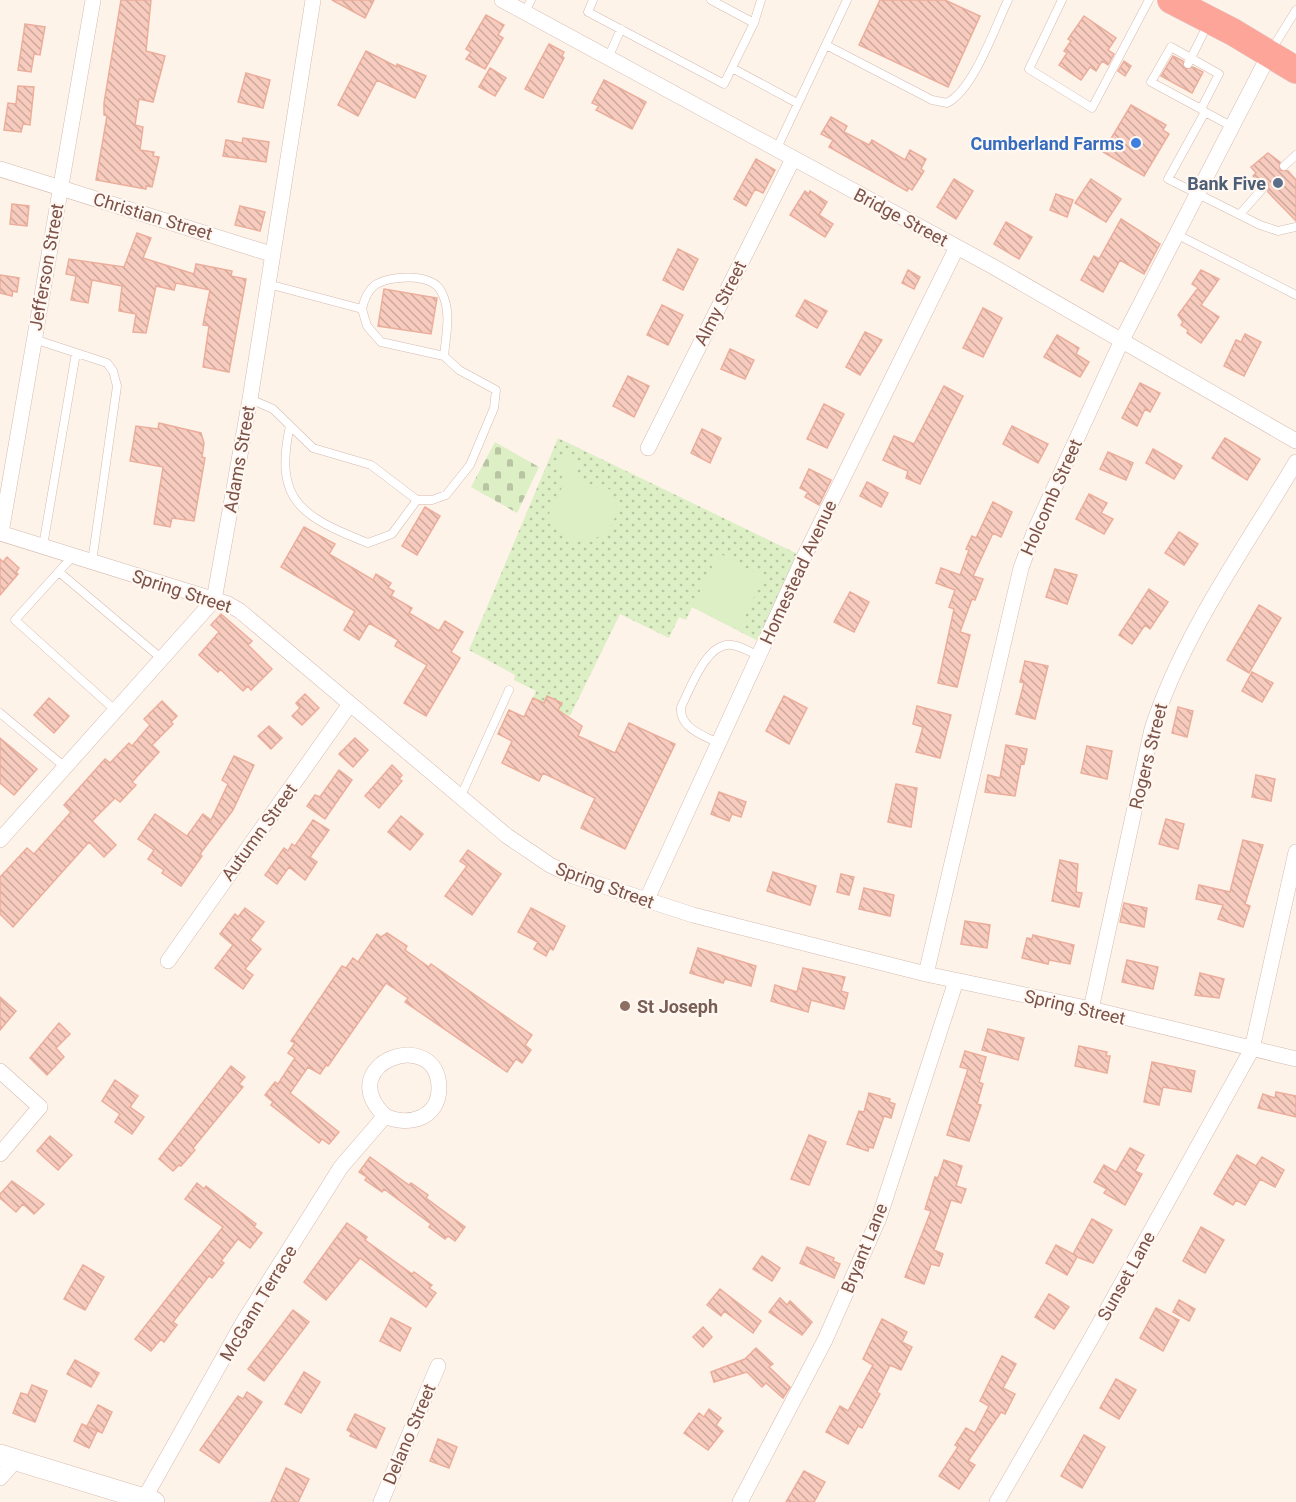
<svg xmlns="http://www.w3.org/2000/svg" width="1296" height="1502" font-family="Roboto,sans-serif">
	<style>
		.grass { fill: url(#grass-dots) }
		.cemetery { fill: url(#cemetery-stones) }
		.pitch { fill: #dcefc5 }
		.building { fill: url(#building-back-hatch); stroke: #ecae9c; stroke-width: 1.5 }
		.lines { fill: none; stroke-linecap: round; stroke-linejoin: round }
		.lane-casing { stroke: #d5bab0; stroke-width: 9 }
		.street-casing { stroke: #d5bab0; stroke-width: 16 }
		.secondary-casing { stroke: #dbbbaf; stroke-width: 22 }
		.highway-casing { stroke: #ddd2d0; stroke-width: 28 }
		.lane { stroke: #fff; stroke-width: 8 }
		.street { stroke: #fff; stroke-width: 15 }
		.secondary { stroke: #fff; stroke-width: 21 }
		.highway { stroke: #fea59a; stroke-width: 27 }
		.shop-dot { fill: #3f7fe0; stroke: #fff8f2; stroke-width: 2 }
		.service-dot { fill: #5c6f8a; stroke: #fff8f2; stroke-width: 2 }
		.education-dot { fill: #8d6e63; stroke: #fff8f2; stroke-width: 2 }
		.labels { text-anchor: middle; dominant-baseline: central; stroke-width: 4.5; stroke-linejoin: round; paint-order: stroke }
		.shop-label { font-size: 18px; font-weight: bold; fill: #366cbe; stroke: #fff8f2; text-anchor: end }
		.service-label { font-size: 18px; font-weight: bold; fill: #4e5e75; stroke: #fff8f2; text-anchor: end }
		.street-label { font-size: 18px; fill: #7d5349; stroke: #fff8f2 }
		.education-label { font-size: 18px; font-weight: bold; fill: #785e54; stroke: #fff8f2; text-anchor: start }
	</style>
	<defs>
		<pattern id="grass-dots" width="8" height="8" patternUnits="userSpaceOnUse" patternTransform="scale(1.5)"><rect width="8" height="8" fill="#dcefc5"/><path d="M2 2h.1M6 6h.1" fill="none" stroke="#b8c4a2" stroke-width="1.8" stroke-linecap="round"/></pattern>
		<pattern id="cemetery-stones" width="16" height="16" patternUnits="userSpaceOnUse" patternTransform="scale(1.5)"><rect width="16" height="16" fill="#dcefc5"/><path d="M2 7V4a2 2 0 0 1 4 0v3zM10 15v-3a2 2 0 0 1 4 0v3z" fill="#b8c4a2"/></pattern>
		<pattern id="building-back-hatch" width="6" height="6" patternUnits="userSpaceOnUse" patternTransform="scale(1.5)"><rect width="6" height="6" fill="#f7ccbe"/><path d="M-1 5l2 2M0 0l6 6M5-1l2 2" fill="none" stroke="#cda89c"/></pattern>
	</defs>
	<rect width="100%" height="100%" fill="#fef3e9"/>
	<!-- grass -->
	<path class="grass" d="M558,438L804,557L764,644L692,607L686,620L679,617L669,638L620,614L570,716L558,710L561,704L547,697L544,703L533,698L536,691L514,680L515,675L469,650Z"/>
	<!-- cemetery -->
	<path class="cemetery" d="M495,442L539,467L517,513L471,487Z"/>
	<!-- pitch -->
	<path class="pitch" d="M569,456L574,460L580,479L597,488L601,486L611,490L618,510C609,538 590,546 563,537L547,518L564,483L558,465L563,458Z
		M719,553L763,577L739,630L692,607Z"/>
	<!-- building -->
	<path class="building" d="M121,0H151L146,51L165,56L153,102L139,99L135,125L143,127L140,150L154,152L153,156L159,157L152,187L146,186V189L96,180L107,116L104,115V103Z
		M332,0H374L365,18Z
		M880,0H945L980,16L948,87L859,45Z
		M486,15L504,25L498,35L503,38L485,69L466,59L471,52L466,49Z
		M1084,16L1116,38L1108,50L1114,54L1108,65L1102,61L1096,71L1090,67L1081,80L1059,65L1067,53L1064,51L1071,41L1068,39Z
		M25,24L45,27L40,55L34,54L31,72L18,70Z
		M549,44L564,52L562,56L564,58L543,98L525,89Z
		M366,51L397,67V64L426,76L415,98L377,80L358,116L338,105Z
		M1173,56L1183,61L1185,69L1193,67L1203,72L1192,93L1161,76Z
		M1124,61L1131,66L1125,76L1118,71Z
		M490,68L506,78L495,96L479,87Z
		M246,73L270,80L263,108L238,102Z
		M604,80L646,102L632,129L596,110L599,106L592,103Z
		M18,86L34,87L30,125L23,124L21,132L4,130L8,103L16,104Z
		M1131,105L1166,125L1163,130L1169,134L1144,176L1103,152Z
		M831,117L847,126L844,132L869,145L872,140L905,160L910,150L926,159L921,169L924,171L912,190L909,188L907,191L829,147L833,140L821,134Z
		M243,138L269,142L266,162L223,156L226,140L242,143Z
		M1268,153L1280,162V170L1288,171L1296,180V221L1268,192V183H1260L1253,176L1256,173L1251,167Z
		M756,159L775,170L763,193L755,189L746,206L734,199Z
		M954,179L973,191L956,219L937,207Z
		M1091,179L1121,199L1106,222L1075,203Z
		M805,191L809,194L810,191L827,202L819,215L833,224L825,237L790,215Z
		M1056,194L1073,200L1067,217L1050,210Z
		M12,204L29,206L27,226L10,224Z
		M240,206L265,212L260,231L235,225Z
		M1121,219L1160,244L1144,274L1120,260L1103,292L1081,280L1094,256L1099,259Z
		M1006,222L1032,237L1019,259L994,244Z
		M137,233L151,238L143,258L194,274L196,264L232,271L231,276L246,279L229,372L203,367L209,326L203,325L210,290L176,283L174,290L156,286L146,333L133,332L136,314L119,311L122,286L92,280L88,303L71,300L76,276L66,274L69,259L124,267Z
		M678,249L698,259L683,290L663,280Z
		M908,270L920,277L914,289L902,283Z
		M1201,270L1219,279L1201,305L1219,317L1201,343L1187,333L1188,330L1181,325L1183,322L1178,315L1198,288L1192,284Z
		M0,275L19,278L17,292L13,291L12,296L0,293Z
		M384,289L437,298L431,334L378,326Z
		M805,300L827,311L817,328L796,316Z
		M662,305L683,315L668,345L647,335Z
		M983,308L1002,318L983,357L963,348Z
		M865,332L882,340L860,375L846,367Z
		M1245,334L1261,342L1244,376L1224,366L1236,340L1241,342Z
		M1057,335L1079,348L1076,354L1089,362L1080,377L1044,357Z
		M730,349L754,360L745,379L721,369Z
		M628,376L649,386L634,417L613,406Z
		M1140,383L1160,393L1150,412L1145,409L1137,426L1122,418Z
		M944,386L963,396L920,484L906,478L908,471L883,460L894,436L914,444Z
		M824,404L844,414L827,448L807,439Z
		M159,423L201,433L204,443L202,457L205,458L194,521L172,518L170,527L154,524L163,467L130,461L136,426L158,429Z
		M1012,426L1048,444L1038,463L1003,444Z
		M702,429L721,438L710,463L691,453Z
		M1225,438L1260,459L1247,480L1212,458Z
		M1153,449L1182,466L1174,479L1146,463Z
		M1108,452L1133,463L1126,480L1100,469Z
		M809,469L831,480L819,505L805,497L808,492L800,488Z
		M867,482L888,493L881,507L860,496Z
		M1089,494L1107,503L1101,513L1113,519L1104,534L1076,519Z
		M993,502L1012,512L1001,537L993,533L973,576L983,579L975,600L972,599L960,632L970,635L957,687L938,683L954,609L949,607L955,590L936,583L941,568L960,575L969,550L966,549L972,536L976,538Z
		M425,507L440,516L417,555L402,546Z
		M304,527L335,544L329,554L373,580L376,574L391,583L388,588L394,591L391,596L412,608L409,613L439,631L445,621L463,632L451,652L460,658L426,716L404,703L427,665L395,646L398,640L369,623L359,640L344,630L355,611L281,567Z
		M1179,532L1198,544L1184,565L1165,553Z
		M7,557L19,568L16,572L18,574L0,595V559L3,562Z
		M1055,569L1077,575L1067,604L1046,597Z
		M1149,589L1168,602L1150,629L1145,625L1132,644L1119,635Z
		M850,592L869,602L854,632L834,622Z
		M1259,605L1281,618L1249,673L1227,660Z
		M221,614L252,641L248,645L272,669L251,690L248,686L243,691L220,669L218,672L199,655L219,632L211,625Z
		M1025,661L1048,666L1035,719L1016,714L1024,683L1020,682Z
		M1252,672L1273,683L1262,702L1242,691Z
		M305,694L319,708L302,725L292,716L300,708L296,703Z
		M547,696L562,703L558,710L582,726L578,736L615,753L629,723L675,744L625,849L581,828L595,798L543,773L539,781L502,763L512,741L498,734L509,710L524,717L533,698L544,703Z
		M784,696L807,708L789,744L766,731Z
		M49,698L69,716L54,733L34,715Z
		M162,701L177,716L171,722L173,724L152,745L159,752L132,782L136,785L120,802L115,798L92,821L116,845L104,857L89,842L13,927L0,914V877L27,848L34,854L71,812L64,805L105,759L110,763L129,743L132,746L150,725L144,719Z
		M917,706L951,715L940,758L916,752L923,727L913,724Z
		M1178,707L1193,711L1187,737L1172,733Z
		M269,726L282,738L271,749L258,736Z
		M0,738L37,769L14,795L0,783Z
		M355,738L368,750L353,767L339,754Z
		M1006,745L1027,749L1024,764L1021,763L1015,796L985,792L988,775L1000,778Z
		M1087,746L1112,751L1107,779L1081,773Z
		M234,756L254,765L233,810L200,854L202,856L181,886L162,873L164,870L148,859L154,850L138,839L155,814L187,836L203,814L211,820L228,784L222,780Z
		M392,765L402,775L399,779L402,781L379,808L365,796Z
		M339,770L352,780L325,819L307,806L315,795L320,797Z
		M1256,775L1275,779L1271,801L1252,797Z
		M896,784L917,788L911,827L888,822Z
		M719,792L746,802L741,817L732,814L729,821L711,814Z
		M401,816L423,834L410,850L388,832Z
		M1166,819L1184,824L1178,849L1159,844Z
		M313,820L329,830L310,857L317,862L305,880L289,867L277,884L265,875L284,848L288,851L292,844L295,846Z
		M1243,840L1263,845L1245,904L1250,906L1243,927L1218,919L1223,905L1196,899L1199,885L1230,892Z
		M468,850L501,874L472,915L445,896L467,866L460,861Z
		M1060,860L1078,864L1076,892L1082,893L1079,907L1052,901Z
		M773,872L816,886L810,905L767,891Z
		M841,874L854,877L849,895L837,892Z
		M864,888L894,895L890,916L859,909Z
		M1124,903L1147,908L1144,927L1120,922Z
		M245,908L264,922L250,940L261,949L245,969L253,975L243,989L215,968L233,945L220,934L235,914L238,917Z
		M531,908L565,926L553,950L550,948L546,956L534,949L538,942L518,932Z
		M965,921L990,925L987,948L961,944Z
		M387,933L407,946L405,950L429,967L431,964L532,1035L525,1045L531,1050L522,1063L516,1059L507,1072L405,1002L408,998L386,983L328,1066L326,1065L320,1074L308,1067L290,1093L339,1132L329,1144L322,1139L319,1143L271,1105L273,1102L265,1095L275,1082L278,1084L295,1058L288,1053L295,1043L291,1041L342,966L346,968L353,958L358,962L377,934L381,937Z
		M1033,935L1074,945L1070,964L1049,960L1048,964L1022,958L1027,938L1032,939Z
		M698,948L756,966L751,986L725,979L723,983L690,973Z
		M1127,960L1158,967L1153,989L1122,982Z
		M803,968L845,977L841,991L848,993L844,1009L811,1000L808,1012L771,1001L775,985L797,992Z
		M1200,973L1224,979L1219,998L1195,995Z
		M0,997L16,1011L0,1030Z
		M59,1023L70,1034L56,1048L64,1057L47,1075L30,1058Z
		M988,1029L1024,1038L1018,1060L982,1050Z
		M1079,1046L1107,1052L1106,1056H1110L1107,1073L1075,1066Z
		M965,1051L986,1057L979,1082L983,1084L977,1104L981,1105L969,1141L947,1135L968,1069L960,1067Z
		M1152,1062L1195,1071L1191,1092L1163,1087L1159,1105L1144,1102Z
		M231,1066L245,1077L239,1084L243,1087L193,1148L195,1150L181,1166L179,1165L173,1171L159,1159Z
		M115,1080L138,1096L130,1107L144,1117L132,1134L115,1122L120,1114L102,1101Z
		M1276,1092L1296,1096V1117L1258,1108L1263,1094L1275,1098Z
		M869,1093L890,1099L889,1102L895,1104L891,1118L884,1116L873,1148L869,1147L868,1151L847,1144L859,1111L864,1112Z
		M809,1135L826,1142L809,1185L791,1179Z
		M50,1136L72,1155L58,1170L37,1151Z
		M1130,1148L1144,1155L1135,1171L1142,1174L1125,1205L1104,1193L1107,1189L1094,1182L1104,1165L1116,1172Z
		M1237,1155L1256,1166L1262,1157L1284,1170L1275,1187L1260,1179L1245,1205L1236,1200L1233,1205L1214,1194Z
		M370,1157L409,1185L411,1183L428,1195L426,1198L465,1227L455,1241L448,1236L445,1239L429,1227L431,1224L384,1189L382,1192L365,1180L367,1177L359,1172Z
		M944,1160L962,1166L956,1186L966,1189L961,1203L951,1200L934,1250L943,1254L939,1266L931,1264L924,1284L905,1277L931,1211L925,1209L935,1177L938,1178Z
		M12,1181L44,1204L34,1214L23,1204L16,1212L0,1198V1194Z
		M197,1183L204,1189L206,1186L256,1224L254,1227L262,1233L250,1248L238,1239L221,1261L224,1263L212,1278L209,1276L173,1322L177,1325L164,1342L161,1339L151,1351L135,1339L223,1227L185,1199Z
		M1092,1219L1112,1230L1093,1263L1077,1257L1067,1275L1046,1263L1056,1245L1073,1254Z
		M347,1223L367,1237L365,1240L412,1274L414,1272L432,1285L429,1288L436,1293L426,1307L360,1258L326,1300L304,1282Z
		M1201,1227L1224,1240L1205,1273L1183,1261Z
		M807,1247L834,1258L833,1261L840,1264L834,1278L800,1263Z
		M762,1256L780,1268L772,1281L753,1269Z
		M83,1265L104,1277L85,1310L64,1299Z
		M720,1289L761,1321L753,1333L724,1311L721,1316L707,1305Z
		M1049,1294L1069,1307L1054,1329L1035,1317Z
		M780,1298L787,1305L790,1301L812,1322L802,1335L769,1312Z
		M1179,1300L1195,1309L1189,1321L1173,1312Z
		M1156,1308L1179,1320L1163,1351L1140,1338Z
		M293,1310L309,1322L264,1381L248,1369Z
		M391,1318L411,1328L400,1351L380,1341Z
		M882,1319L907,1332L902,1342L912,1347L901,1370L890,1365L877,1392L880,1394L862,1428L858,1426L848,1444L826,1432L840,1406L848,1411L873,1365L863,1359Z
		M703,1327L712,1337L703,1347L693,1337Z
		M756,1348L773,1364L769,1367L790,1387L783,1398L766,1383L762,1387L747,1372L714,1382L711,1372L745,1359Z
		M1002,1356L1016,1364L1003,1388L1015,1394L1005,1414L1001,1412L968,1461L975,1465L959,1489L939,1476L958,1447L955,1445L966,1428L975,1433L989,1406L980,1401Z
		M75,1360L99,1373L91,1387L67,1374Z
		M304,1372L320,1382L301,1413L285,1404Z
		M1116,1379L1136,1390L1119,1419L1100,1408Z
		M32,1385L47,1391L35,1422L13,1413L21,1393L28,1395Z
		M247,1392L262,1402L219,1463L200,1450L238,1396L243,1399Z
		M98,1405L112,1412L102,1433L87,1426Z
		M709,1409L721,1418L716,1425L723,1431L708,1450L684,1433L699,1413L704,1417Z
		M355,1414L385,1428L376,1448L350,1436L352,1433L347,1430Z
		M82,1424L97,1431L89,1448L74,1441Z
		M1084,1435L1105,1447L1082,1488L1061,1476Z
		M438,1439L457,1447L449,1468L430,1461Z
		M286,1468L309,1479L298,1502H271Z
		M804,1471L825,1482L814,1502H786Z"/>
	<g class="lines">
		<defs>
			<path id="lane" d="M593,0L588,12L724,84L754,23L761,0
				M711,0L754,23
				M1062,0L1029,69L1092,108L1149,0
				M525,12L531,0
				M826,45L932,100L947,103C974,89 995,27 1008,0
				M1272,49L1296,10
				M608,58L621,29
				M1188,64L1208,24
				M732,68L797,103
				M1201,109L1219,74L1171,47L1151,82L1201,109L1205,112
				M1231,126L1205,112L1168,179L1260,225L1278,231L1296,227
				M776,150L847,0
				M1284,166L1296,155
				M1240,214L1264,187
				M1176,234L1296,295
				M362,309C364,300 367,291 375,285C391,275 431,273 441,291C452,311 446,334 444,356
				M34,339L107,363L113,371L117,386L92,562
				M250,399L273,409L313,448L371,465L417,500H432L446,495L470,465L494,408L496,390L459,370L444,356L381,342L367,326L362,309L268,284
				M290,426C273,502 303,517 368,543L392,534L417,500
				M43,546L76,353
				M73,556L15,620L116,711
				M59,572L162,659
				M0,713L65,767
				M718,743C703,735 679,728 681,707C690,689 707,641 732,645C741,646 750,652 759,656
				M460,798L509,690"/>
			<path id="street" d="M502,0L992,266L1296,441
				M0,169L271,254
				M648,448L793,159
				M0,533L228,604L240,611L507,836L550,865L573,876L693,915L926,974L1091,1009L1296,1059
				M1,533L93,0
				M0,840L214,600L250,399L313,0
				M646,901L804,557L957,247
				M168,961L350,704
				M926,974L1021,568L1035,530L1122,340L1270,53
				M1091,1009L1152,729C1183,633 1245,548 1296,462
				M0,1071L40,1107L0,1154
				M0,1478L16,1460
				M144,1499L244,1321L341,1167L385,1116C409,1127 439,1118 439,1088C438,1025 331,1063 385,1116
				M381,1502L438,1366
				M740,1502L825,1340L879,1218L956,981
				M997,1502L1092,1337L1252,1049L1296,852"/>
			<path id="secondary" d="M0,1455L154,1502"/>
			<path id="highway" d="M1171,0L1233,32L1296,70"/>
		</defs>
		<!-- lane casing -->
		<use href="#lane" class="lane-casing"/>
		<!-- street casing -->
		<use href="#street" class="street-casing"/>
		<!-- secondary casing -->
		<use href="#secondary" class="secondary-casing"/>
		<!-- highway casing -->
		<use href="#highway" class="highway-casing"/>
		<!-- lane -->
		<use href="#lane" class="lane"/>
		<!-- street -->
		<use href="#street" class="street"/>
		<!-- secondary -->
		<use href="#secondary" class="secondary"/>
		<!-- highway -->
		<use href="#highway" class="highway"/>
	</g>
	<!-- markers -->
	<circle class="shop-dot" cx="1136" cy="143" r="6"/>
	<circle class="service-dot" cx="1278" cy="183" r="6"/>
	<circle class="education-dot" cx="625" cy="1006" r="6"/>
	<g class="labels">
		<!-- shop labels -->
		<g class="shop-label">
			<text x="1124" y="143">Cumberland Farms</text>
		</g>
		<!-- service labels -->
		<g class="service-label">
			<text x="1266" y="183">Bank Five</text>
		</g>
		<!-- street labels -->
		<g class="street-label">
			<text transform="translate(153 216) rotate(17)">Christian Street</text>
			<text transform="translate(901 217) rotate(28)">Bridge Street</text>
			<text transform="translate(46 267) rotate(-80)">Jefferson Street</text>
			<text transform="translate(720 303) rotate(-63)">Almy Street</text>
			<text transform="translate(239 459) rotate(-80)">Adams Street</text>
			<text transform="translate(1051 497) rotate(-66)">Holcomb Street</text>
			<text transform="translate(798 572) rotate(-65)">Homestead Avenue</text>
			<text transform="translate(182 591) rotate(18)">Spring Street</text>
			<text transform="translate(1148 756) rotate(-76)">Rogers Street</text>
			<text transform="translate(259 832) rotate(-54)">Autumn Street</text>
			<text transform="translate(605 885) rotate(20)">Spring Street</text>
			<text transform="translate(1075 1007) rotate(13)">Spring Street</text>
			<text transform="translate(864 1248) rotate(-68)">Bryant Lane</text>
			<text transform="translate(1126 1276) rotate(-61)">Sunset Lane</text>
			<text transform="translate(258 1303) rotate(-59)">McGann Terrace</text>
			<text transform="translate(409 1434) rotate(-67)">Delano Street</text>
		</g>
		<!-- education labels -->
		<g class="education-label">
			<text x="637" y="1006">St Joseph</text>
		</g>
	</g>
</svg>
